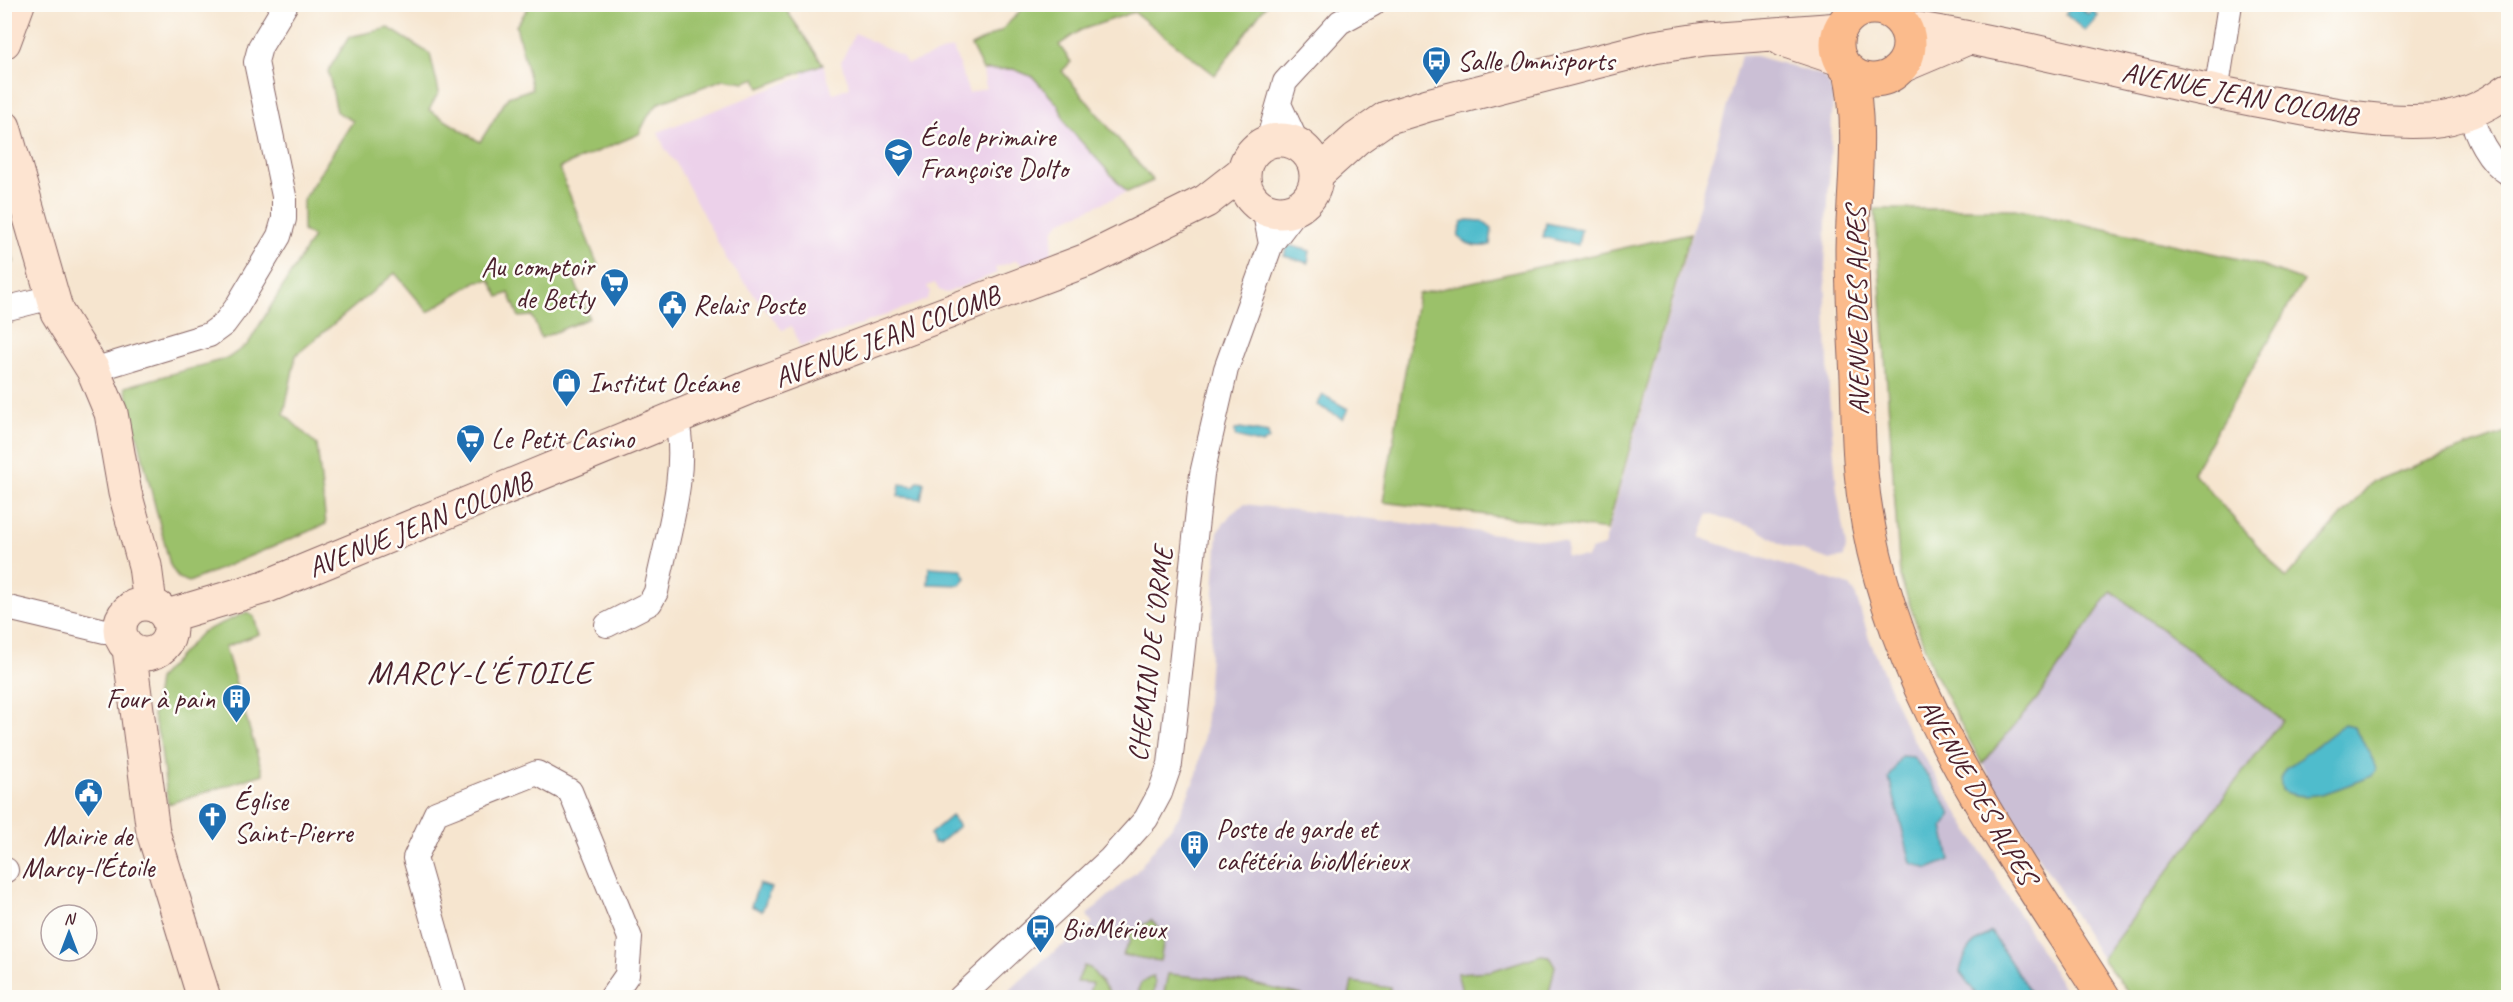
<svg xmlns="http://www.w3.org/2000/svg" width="2513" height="1002" font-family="Caveat,sans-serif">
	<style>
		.built { fill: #ecd1ea }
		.industrial { fill: #cbbfd5 }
		.green { fill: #9bc16b; stroke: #72704b; stroke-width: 1.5 }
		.water { fill: #50bccc; stroke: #4d6e7c; stroke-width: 1.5 }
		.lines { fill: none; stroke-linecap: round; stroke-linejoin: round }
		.street-casing { stroke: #866464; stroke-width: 26 }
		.secondary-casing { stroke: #866464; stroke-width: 35 }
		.primary-casing { stroke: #866464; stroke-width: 35 }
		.street { stroke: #fff; stroke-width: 24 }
		.secondary { stroke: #fde4d1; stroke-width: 33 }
		.primary { stroke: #fbbb8c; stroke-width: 33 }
		.labels { text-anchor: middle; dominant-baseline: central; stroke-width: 5; stroke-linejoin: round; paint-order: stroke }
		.poi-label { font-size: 28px; fill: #4a1f2b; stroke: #fdfcf7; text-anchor: start }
		.street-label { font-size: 28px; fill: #4a1f2b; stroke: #fdfcf7 }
		.quarter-label { font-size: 32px; letter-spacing: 1.5px; fill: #4a1f2b; stroke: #fdfcf7 }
	</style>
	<rect width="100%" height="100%" fill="#fdfcf7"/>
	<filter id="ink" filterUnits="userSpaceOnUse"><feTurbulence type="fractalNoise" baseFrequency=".0167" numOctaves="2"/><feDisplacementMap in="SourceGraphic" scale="12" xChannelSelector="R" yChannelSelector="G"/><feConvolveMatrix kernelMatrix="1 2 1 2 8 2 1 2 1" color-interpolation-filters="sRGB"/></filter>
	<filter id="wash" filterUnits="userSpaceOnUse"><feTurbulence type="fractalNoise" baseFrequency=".008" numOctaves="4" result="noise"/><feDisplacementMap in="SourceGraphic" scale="24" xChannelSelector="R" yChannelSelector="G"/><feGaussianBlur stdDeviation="1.35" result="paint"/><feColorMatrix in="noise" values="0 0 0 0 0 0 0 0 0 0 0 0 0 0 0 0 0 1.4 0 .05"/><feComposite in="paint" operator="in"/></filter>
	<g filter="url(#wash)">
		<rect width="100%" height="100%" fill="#f6e5cf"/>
		<!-- built -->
		<path class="built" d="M855,33L902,56L907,64L953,48L969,93L986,88L983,70L1013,69L1033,77L1058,105L1067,126L1127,192L1060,222L1054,229L1051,254L1023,265L1017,260L995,268L997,273L946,293L939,290L935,283L927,286L930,292L926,300L800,347L792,326L782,330L727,260L676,163L665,149L658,132L804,76L802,72L823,64L833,93L850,87L841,62Z"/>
		<!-- industrial -->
		<path class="industrial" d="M1741,56H1756L1821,75L1828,82L1833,94L1825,267L1829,396L1837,491L1846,547L1844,557L1831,560L1781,544L1756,528L1708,514L1700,538L1850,586L1855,593L1869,638L1906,727L2069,997L1008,998L1010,990L1044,959L1093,924L1087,915L1137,871L1178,818L1197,774L1205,730L1218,531L1231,514L1244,504L1563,542L1567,545L1566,556L1587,558L1591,550L1604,546Z
			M2111,590L2282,720L2102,959L1982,764L2040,695Z"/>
		<!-- green -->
		<path class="green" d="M530,5H783L823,64L760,88L756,78L745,82L724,79L659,103L649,114L639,134L559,168L599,268L574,279L589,318L541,338L532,316L519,317L509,293L499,297L490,280L477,281L428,312L395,273L296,355L284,414L317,445L326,524L189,582L178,578L170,565L125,387L228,358L248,344L313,237L303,231V200L353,121L337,112L328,71L349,37L389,28L430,54L439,92L429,110L480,142L508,97L532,89L516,26Z
			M1022,5H1266L1215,75L1134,12L1081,30L1059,45L1071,62L1062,71L1153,181L1127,192L1067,126L1058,105L1033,77L1013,69L983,70L971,46L1001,31L1024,7Z
			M1875,209H2015L2244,260L2303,281L2193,472L2286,578L2373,481L2508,432V997H2132L2102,959L2282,720L2111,591L2040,695L1982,764L1933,671L1900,577Z
			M1690,233L1607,530L1383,502L1418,294Z
			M5,241L9,246L14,262L5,264Z
			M247,612L254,617L259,634L225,647L263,774L168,804L160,742L153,716L158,679L202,632Z
			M1151,920L1165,935L1160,961L1122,955L1131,940L1128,935Z
			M1541,955L1549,956L1555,966L1548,997H1495L1462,991L1457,973L1491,971Z
			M1084,966L1090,968L1111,994V997H1088L1092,983L1077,982Z
			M1168,974L1244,982L1302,995V997H1163Z
			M1153,976L1155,983L1153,997H1143L1138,990L1141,983Z
			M1352,982L1391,988L1389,997H1349Z"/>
		<!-- water -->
		<path class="water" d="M2076,4L2088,14L2092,10L2098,16L2085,31L2065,14L2073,5Z
			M1468,220L1482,221L1492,229L1490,245C1477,248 1467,246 1458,236L1462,222Z
			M1546,223L1581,230L1578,245L1543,237Z
			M1288,245L1310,251L1308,263L1284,256Z
			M1323,395L1348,409L1343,419L1317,405Z
			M1240,428L1268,433L1269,439L1262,444L1236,437L1234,431Z
			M918,481L924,482L921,499L898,496L900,484L914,486Z
			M929,567L961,569L966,578L960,585L928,584Z
			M2344,724L2353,726L2370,754L2376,769L2372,776C2344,785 2309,806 2282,790L2280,779L2287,768Z
			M1901,756L1913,757L1928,776L1952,814L1943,827L1950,860L1928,869L1911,863L1889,778Z
			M951,816L959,826L939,843H933L930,834Z
			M759,884L771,888L762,911L751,906Z
			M1991,932L2032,995L2033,997H1978L1960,972C1965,950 1972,943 1991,932Z"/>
	</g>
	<g filter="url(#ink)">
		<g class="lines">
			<defs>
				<path id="street" d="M2216,93L2230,4
					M1279,104L1297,143
					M2470,112C2476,135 2488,161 2508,173
					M1268,141L1285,82L1340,22L1373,4
					M1264,209L1271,244
					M4,309L52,297
					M93,370L209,335L224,324L236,308L279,236L284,219V196L256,62L260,47L286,4
					M4,607L105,631H120
					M607,625L650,603L656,592C666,540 690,469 676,418
					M4,871L6,870
					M455,998L415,858L436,813L537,773L570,791L630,938L627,975L611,998
					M960,998L1110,859L1146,819L1160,793L1170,764L1202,474L1226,369L1271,244L1299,207"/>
				<path id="secondary" d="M1906,27C2027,45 2146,80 2267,102C2321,112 2374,124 2429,121C2458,119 2486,107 2508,90
					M1783,40L1840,59
					M4,42L18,4
					M1902,66L1968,38
					M4,127L57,312L93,370L111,413L125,493L145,566L150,604
					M1244 176a36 36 0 1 1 72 0a36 36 0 1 1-72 0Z
					M1316,175L1356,139L1386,118L1428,105L1654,47L1705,39L1840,29
					M120 629a25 25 0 1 1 50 0a25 25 0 1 1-50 0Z
					M167,616L265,587L755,385L1087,260L1206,201L1243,172
					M129,649L153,832L204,998"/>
				<path id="primary" d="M1837 44a36 36 0 1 1 72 0a36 36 0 1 1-72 0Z
					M1850,71C1863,130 1853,190 1852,249C1852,292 1855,335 1857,378C1858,409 1858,441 1861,472C1879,672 2000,834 2104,998"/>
			</defs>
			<!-- street casing -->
			<use href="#street" class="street-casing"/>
			<!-- secondary casing -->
			<use href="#secondary" class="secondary-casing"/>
			<!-- primary casing -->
			<use href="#primary" class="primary-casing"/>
			<!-- street -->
			<use href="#street" class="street"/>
			<!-- secondary -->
			<use href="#secondary" class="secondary"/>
			<!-- primary -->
			<use href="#primary" class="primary"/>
		</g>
	</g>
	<!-- icons -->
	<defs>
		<symbol id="bus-pin" viewBox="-11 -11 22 30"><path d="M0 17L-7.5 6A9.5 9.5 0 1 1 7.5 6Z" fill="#1f6fb2" stroke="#fdfcf7"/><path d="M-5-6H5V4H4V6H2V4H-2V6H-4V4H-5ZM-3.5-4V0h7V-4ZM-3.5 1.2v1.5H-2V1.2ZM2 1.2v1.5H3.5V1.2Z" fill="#fff"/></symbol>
		<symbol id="school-pin" viewBox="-11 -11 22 30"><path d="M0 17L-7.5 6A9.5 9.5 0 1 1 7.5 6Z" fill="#1f6fb2" stroke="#fdfcf7"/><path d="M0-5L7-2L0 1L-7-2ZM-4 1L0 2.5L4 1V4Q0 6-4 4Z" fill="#fff"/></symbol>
		<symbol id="supermarket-pin" viewBox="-11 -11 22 30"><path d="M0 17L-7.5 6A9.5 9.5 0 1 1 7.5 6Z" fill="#1f6fb2" stroke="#fdfcf7"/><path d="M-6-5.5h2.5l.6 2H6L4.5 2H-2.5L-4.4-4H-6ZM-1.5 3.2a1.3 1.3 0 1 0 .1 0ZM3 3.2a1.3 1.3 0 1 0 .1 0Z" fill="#fff"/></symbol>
		<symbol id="civic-pin" viewBox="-11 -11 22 30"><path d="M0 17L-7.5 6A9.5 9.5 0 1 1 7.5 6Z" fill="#1f6fb2" stroke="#fdfcf7"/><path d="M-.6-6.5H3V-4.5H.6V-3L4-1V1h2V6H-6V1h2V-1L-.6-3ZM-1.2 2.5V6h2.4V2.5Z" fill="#fff"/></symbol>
		<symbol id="shop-pin" viewBox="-11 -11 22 30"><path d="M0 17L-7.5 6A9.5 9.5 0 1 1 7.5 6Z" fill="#1f6fb2" stroke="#fdfcf7"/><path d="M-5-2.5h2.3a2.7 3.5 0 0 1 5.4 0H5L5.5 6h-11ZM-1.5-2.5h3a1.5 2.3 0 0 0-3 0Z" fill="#fff"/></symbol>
		<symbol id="building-pin" viewBox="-11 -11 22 30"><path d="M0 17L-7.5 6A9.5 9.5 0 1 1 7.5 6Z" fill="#1f6fb2" stroke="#fdfcf7"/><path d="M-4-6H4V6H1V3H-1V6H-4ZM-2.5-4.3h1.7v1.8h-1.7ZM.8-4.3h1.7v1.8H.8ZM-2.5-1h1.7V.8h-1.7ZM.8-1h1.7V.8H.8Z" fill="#fff"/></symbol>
		<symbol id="church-pin" viewBox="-11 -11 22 30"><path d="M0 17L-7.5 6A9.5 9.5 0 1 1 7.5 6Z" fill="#1f6fb2" stroke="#fdfcf7"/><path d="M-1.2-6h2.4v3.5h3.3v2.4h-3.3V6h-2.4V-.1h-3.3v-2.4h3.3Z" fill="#fff"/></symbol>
	</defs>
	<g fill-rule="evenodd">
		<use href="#bus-pin" x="1420" y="44" width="33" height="45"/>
		<use href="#school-pin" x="882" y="136" width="33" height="45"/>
		<use href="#supermarket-pin" x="598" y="266" width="33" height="45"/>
		<use href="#civic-pin" x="656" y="288" width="33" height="45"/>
		<use href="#shop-pin" x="550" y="366" width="33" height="45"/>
		<use href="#supermarket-pin" x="454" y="422" width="33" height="45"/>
		<use href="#building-pin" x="220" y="682" width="33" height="45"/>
		<use href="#civic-pin" x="72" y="776" width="33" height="45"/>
		<use href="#church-pin" x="196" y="800" width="33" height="45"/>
		<use href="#building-pin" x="1178" y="828" width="33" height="45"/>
		<use href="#bus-pin" x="1024" y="912" width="33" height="45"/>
	</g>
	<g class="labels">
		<!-- poi labels -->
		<g class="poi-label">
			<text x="1457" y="60">Salle Omnisports</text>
			<text x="920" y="136">École primaire<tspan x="920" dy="32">Françoise Dolto</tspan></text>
			<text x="594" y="266" text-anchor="end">Au comptoir<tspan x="594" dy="32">de Betty</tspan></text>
			<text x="693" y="304">Relais Poste</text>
			<text x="588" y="382">Institut Océane</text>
			<text x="491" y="438">Le Petit Casino</text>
			<text x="215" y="698" text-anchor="end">Four à pain</text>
			<text x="234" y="800">Église<tspan x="234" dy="32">Saint-Pierre</tspan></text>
			<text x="1216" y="828">Poste de garde et<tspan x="1216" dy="32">cafétéria bioMérieux</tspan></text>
			<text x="88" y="835" text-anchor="middle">Mairie de<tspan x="88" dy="32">Marcy-l'Étoile</tspan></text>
			<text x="1062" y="928">BioMérieux</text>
		</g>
		<!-- street labels -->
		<g class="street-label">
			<text transform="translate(2240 94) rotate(11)">AVENUE JEAN COLOMB</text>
			<text transform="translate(1857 311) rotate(-91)">AVENUE DES ALPES</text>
			<text transform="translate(887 336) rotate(-21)">AVENUE JEAN COLOMB</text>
			<text transform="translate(420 524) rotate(-22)">AVENUE JEAN COLOMB</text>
			<text transform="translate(1150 654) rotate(-83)">CHEMIN DE L'ORME</text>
			<text transform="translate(1978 791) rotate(60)">AVENUE DES ALPES</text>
		</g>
		<!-- quarter labels -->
		<g class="quarter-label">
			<text x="480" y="672">MARCY-L'ÉTOILE</text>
		</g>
	</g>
	<!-- margin -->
	<rect width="2513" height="1002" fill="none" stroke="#fdfcf7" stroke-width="24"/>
	<!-- north arrow -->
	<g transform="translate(69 933)"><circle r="28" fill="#fdfcf7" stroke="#b5a4a5" stroke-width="1.5"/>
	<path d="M0-4.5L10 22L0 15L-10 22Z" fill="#1f6fb2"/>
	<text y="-9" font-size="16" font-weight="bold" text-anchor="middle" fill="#4a1f2b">N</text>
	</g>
</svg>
